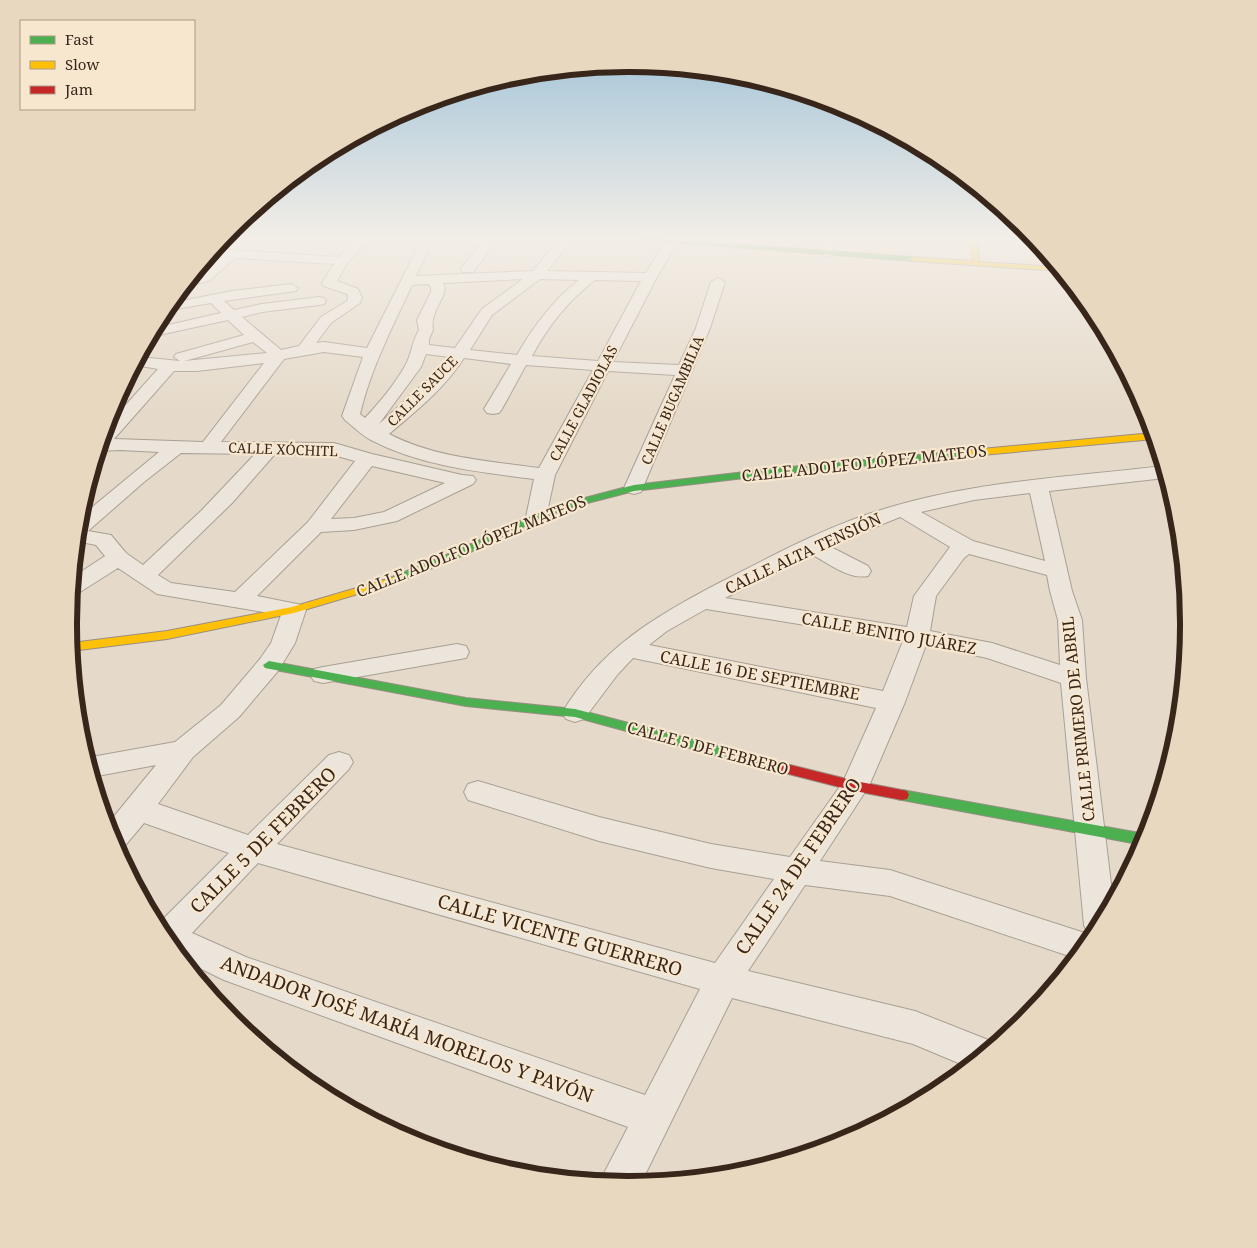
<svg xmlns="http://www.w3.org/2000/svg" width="1257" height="1248" font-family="'Noto Serif',serif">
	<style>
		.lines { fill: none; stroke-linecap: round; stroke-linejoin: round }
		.street-casing { stroke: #a99f93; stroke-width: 2 }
		.fast-casing { stroke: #998e83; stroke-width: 2 }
		.slow-casing { stroke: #998e83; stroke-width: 2 }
		.jam-casing { stroke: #998e83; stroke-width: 2 }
		.street { fill: #ece5dc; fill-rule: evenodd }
		.fast { fill: #4caf50; fill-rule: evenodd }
		.slow { fill: #ffc107; fill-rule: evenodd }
		.jam { fill: #c62828; fill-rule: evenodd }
		.labels { text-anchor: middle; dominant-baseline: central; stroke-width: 4.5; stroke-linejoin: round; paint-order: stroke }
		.far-street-label { font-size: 14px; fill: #38261b; stroke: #f7e7ce }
		.street-label { font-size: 16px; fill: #38261b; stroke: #f7e7ce }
		.near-street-label { font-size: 19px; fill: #38261b; stroke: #f7e7ce }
		.rim { fill: none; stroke: #38261b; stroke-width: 6 }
	</style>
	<rect width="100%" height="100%" fill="#e5dac9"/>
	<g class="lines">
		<defs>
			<path id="street" d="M357,237H370L347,263L337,281L358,289L362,298L360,303L331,323L316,343L324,342L367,348L423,237H435L416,276L533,271L561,237H574L547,271L646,273L667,239H675L677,242L657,277L613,362L679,365L696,328L711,282L718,278L725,282L710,328L641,492L634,494L627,492L624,488L675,375L608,371L555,475L546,517L543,521L536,523L529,521L526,517L534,479C479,472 421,466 371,440C361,435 354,427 345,420L342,416L363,357L324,352L284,359L221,442L334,443L372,454L462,475L473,476L476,480L473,484L397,521L354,530L321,532L257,596L302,605L306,610L295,643L278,671L239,717L193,757L158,804L248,835L329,755L339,752L349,755L353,762L349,769L277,844L715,963L774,879L711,868L599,841L468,800L464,792L468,784L478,781L599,817L711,844L790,857L843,782L876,708L633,658L618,674L584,719L575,722L566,719L562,713C601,648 654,617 719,583C772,556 827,526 884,509C973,481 1071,477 1163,466L1167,477L1165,478L1049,491L1072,591L1082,620L1086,678L1113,900L1094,935L1075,958L890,896L805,885L748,971L915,1011L996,1043L968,1067L913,1044L732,998L641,1183L628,1184L600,1181L628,1127L224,980L183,960L163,935L156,923L161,921L229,853L144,823L123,848L117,850L107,825L156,765L92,777L86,758L175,742L221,705L260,659L271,643L281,615L157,594L118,568L80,592L71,594L73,577L105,556L96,545L76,541L79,518L159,452L121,450L98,451L106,427L158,369L135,365L139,357L180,361L174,357L176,354L244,335L228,320L150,337L155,328L221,313L211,303L164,311L171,303L232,291L291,284L298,288L296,291L224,301L234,310L262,304L319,297L324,298L326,301L324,304L319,305L262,312L242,317L281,350L299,346L321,317L347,301L348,298L347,294L324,286L322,283L334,264L235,258L209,281L183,287C192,276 209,267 221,257L209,256L215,249L339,257ZM523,279L482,309L455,348L429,345V339L433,330C429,310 450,296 443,283ZM540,279L579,280C553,300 533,327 517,355L470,350L492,315ZM595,280L641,281L598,361L532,356C548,326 568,301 595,280ZM428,284L431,287V292L417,320L419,330C412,341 412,354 405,366C395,384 379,403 365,418L360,414C371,368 392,328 412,285ZM253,342L267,353L184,361L188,360ZM426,354L449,357L443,366L379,424L421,367ZM464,358L511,364L484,409L487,413L493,414L499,413L502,409L526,365L593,370L539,468C489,461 435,458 389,434C416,411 445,388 464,358ZM264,363L203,442L114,439L174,371H197ZM181,453L255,454L202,510L143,565L126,553L111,535L88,531L144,482ZM275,454L333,455L355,461L308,522L235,592L171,583L158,575L232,503ZM372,466L445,483L384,512L354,518L331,519ZM1030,493L1045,561L973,541L921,512L974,500ZM900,517L950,547L914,596L907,627L725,598L811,554C828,563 849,580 868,576L871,571L868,566L829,546ZM969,554L1047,575L1050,591L1058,620L1060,665L992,643L930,631L936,596L964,558ZM706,609L903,641L883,691L649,645L667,631ZM926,645L987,658L1061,683L1084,925L1088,934L890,870L820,861L869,786L905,702ZM258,863L700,989L645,1095L246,957L192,933Z
				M487,237H500L473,272H463L461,269L463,266Z
				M823,237H835L831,256L827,257L821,253Z
				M931,237H978L981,240C976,246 937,243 931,237Z
				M457,644L466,646L469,652L466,658L323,683L314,681L310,675L314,669L323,667Z"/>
			<path id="fast" d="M602,237H631L913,257L916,259L913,261Z
				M971,450L975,453L974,455L780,474L634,491L568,508L539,519L464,555L398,582L394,583L389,580L390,578L456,551L533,515L562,504L634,485L780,468Z
				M269,661L466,698L575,709L762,758L767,760L769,763L767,766L762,768L575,717L466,706L265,668L263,665Z
				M902,790L1145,834L1147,835L1143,845L897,799L895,795L897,791Z"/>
			<path id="slow" d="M971,237H977L979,262L1057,267L1060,271L913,261L910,259L913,257L973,261Z
				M1153,433L1154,439L971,456L967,453L971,450Z
				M394,577L399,580L398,582L294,613L167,639L71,651V643L167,631L292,607Z"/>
			<path id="jam" d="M762,758L855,781L902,790L907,791L909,795L907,799L902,800L855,791L757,766L755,763L757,760Z"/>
		</defs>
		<!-- street casing -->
		<use href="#street" class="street-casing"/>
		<!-- fast casing -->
		<use href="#fast" class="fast-casing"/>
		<!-- slow casing -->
		<use href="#slow" class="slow-casing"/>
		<!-- jam casing -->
		<use href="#jam" class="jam-casing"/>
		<!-- street -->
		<use href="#street" class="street"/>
		<!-- fast -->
		<use href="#fast" class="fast"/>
		<!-- slow -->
		<use href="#slow" class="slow"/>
		<!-- jam -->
		<use href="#jam" class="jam"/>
	</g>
	<!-- sky -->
	<linearGradient id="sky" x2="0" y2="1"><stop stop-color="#93bcd6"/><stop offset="0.58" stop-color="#f3eee7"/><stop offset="1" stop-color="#f3eee7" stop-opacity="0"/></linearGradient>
	<rect width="1257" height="412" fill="url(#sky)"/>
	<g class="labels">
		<!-- far-street labels -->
		<g class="far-street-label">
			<text transform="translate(422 391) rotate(-45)">CALLE SAUCE</text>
			<text transform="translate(672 400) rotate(-67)">CALLE BUGAMBILIA</text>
			<text transform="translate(583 403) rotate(-62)">CALLE GLADIOLAS</text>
			<text transform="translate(283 449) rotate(2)">CALLE XÓCHITL</text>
		</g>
		<!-- street labels -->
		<g class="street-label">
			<text transform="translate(864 463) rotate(-6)">CALLE ADOLFO LÓPEZ MATEOS</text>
			<text transform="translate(471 546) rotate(-22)">CALLE ADOLFO LÓPEZ MATEOS</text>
			<text transform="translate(803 553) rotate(-25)">CALLE ALTA TENSIÓN</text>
			<text transform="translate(889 633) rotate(10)">CALLE BENITO JUÁREZ</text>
			<text transform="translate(760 675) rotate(11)">CALLE 16 DE SEPTIEMBRE</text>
			<text transform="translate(1078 719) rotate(-96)">CALLE PRIMERO DE ABRIL</text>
			<text transform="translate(708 748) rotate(15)">CALLE 5 DE FEBRERO</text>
		</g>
		<!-- near-street labels -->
		<g class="near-street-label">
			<text transform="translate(263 840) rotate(-45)">CALLE 5 DE FEBRERO</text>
			<text transform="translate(798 866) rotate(-56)">CALLE 24 DE FEBRERO</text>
			<text transform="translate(560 935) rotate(16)">CALLE VICENTE GUERRERO</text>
			<text transform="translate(407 1029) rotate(20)">ANDADOR JOSÉ MARÍA MORELOS Y PAVÓN</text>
		</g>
	</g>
	<!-- crop -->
	<path d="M0 0H1257V1248H0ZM628 72H629A551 551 0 0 1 1180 623V625A551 551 0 0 1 629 1176H628A551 551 0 0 1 77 625V623A551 551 0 0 1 628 72Z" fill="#e8d8c0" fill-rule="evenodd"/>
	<path class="rim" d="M628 72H629A551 551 0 0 1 1180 623V625A551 551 0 0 1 629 1176H628A551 551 0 0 1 77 625V623A551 551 0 0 1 628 72Z"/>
	<!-- legend -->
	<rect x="20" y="20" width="175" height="90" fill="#f7e7ce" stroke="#ab9a86"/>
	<rect x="30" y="36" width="25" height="8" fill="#4caf50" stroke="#ab9a86"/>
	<text x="65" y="45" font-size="15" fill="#38261b">Fast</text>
	<rect x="30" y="61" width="25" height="8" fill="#ffc107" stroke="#ab9a86"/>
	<text x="65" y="70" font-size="15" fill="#38261b">Slow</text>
	<rect x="30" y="86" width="25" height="8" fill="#c62828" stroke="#ab9a86"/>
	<text x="65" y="95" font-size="15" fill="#38261b">Jam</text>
</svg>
